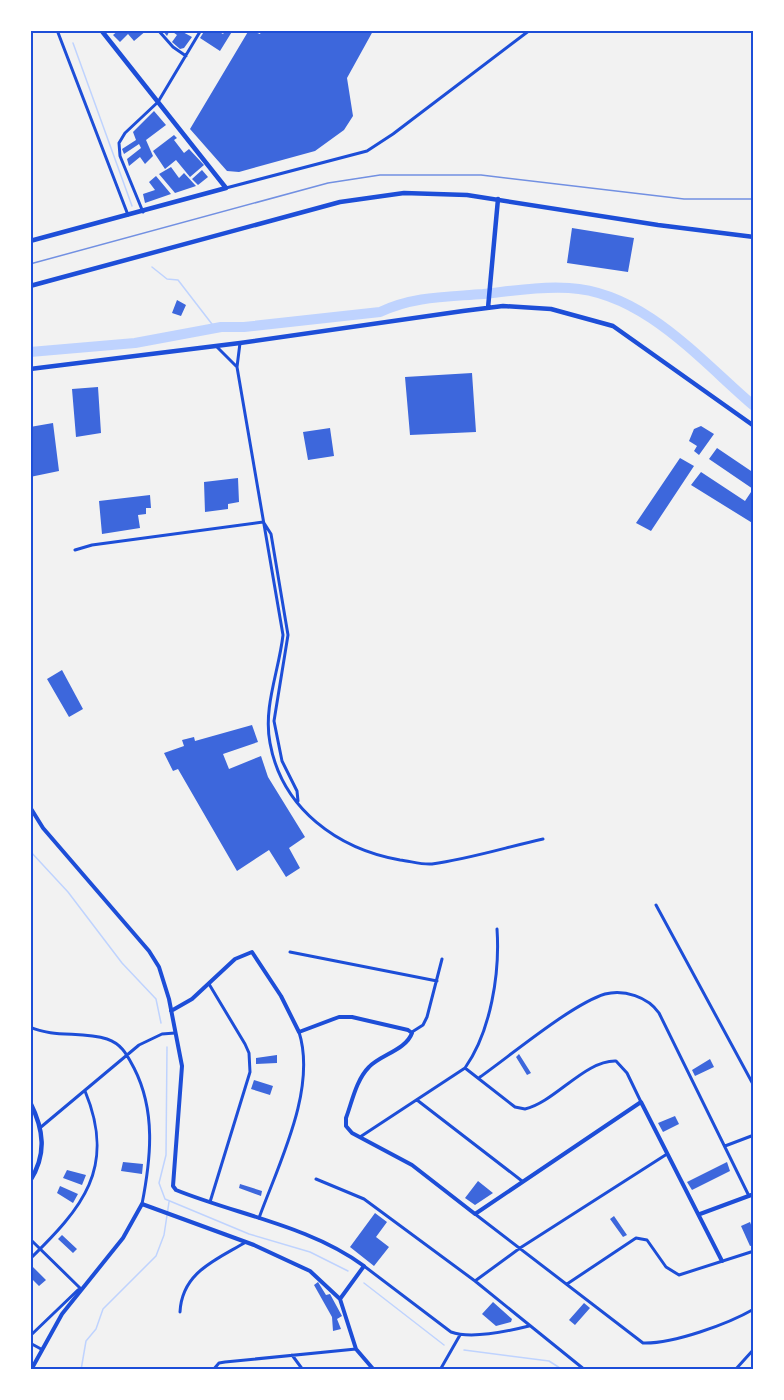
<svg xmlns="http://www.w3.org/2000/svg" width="784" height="1400" font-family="Literata,serif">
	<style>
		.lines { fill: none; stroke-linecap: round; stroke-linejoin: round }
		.stream { stroke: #bfd3fe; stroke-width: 1.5 }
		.river { stroke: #bfd3fe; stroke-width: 10 }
		.building { fill: #3d67dc }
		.minor { stroke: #1d4ed8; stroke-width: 3 }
		.tertiary { stroke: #1d4ed8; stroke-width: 4 }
		.secondary { stroke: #1d4ed8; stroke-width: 4.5 }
		.primary { stroke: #1d4ed8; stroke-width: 4.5 }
		.rail { stroke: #7290e2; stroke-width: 1.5 }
		.neatline { fill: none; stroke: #1d4ed8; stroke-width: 2 }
	</style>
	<rect width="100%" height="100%" fill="#f2f2f2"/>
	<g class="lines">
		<!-- stream -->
		<path class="stream" d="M73,43L132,206
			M152,267L167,279L178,280L215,328
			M30,851L68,892L122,963L156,999L161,1023
			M167,1047L166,1155L159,1183L165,1199L249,1234L310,1252L348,1271
			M364,1283L444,1345
			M464,1350L549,1361L563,1370
			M81,1370L86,1341L96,1329L103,1309L156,1256L164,1235L169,1202"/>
		<!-- river -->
		<path class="river" d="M30,352L135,343L221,327H244L380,312C414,296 447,297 483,294C511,291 541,286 569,288C644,292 701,361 754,406"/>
	</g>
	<!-- building -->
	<path class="building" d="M119,30H147L134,41L128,34L120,42L113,35Z
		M162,30H179L192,37L184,48L180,49L172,42L177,35L170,30L167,36Z
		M205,30H216L223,34L226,30H233L220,51L200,38Z
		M249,30L260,34L262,30L373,31L347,78L353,116L344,130L315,151L239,172L227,171L190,129Z
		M154,111L166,125L146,140L153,156L145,164L140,157L129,166L127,159L141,148L139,144L124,154L122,149L136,140L133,132Z
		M174,135L177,138L174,140L184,153L189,149L204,165L190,177L176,160L165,169L153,151Z
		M171,167L179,178L184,173L196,186L175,193L159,174Z
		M202,170L208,177L198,185L192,179Z
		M156,176L171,194L145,203L143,194L155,190L149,182Z
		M572,228L634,238L628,272L567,263Z
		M177,300L186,305L181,316L172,313Z
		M472,373L476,432L410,435L405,377Z
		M98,387L101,433L76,437L72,389Z
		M53,423L59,471L30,477V427Z
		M701,426L714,434L699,455L694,451L697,446L689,441L694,429Z
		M330,428L334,456L308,460L303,432Z
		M717,448L754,473V501L752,505L754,524L691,485L701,472L745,501L753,489L709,459Z
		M680,458L694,466L651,531L636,523Z
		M238,478L239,502L228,504V509L205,512L204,482Z
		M150,495L151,508H146V514L138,515L140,528L102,534L99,501Z
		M62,670L83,709L69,717L47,679Z
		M252,725L258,742L223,754L229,769L261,756L268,777L305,837L289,848L300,868L286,877L269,850L237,871L178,769L173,771L164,753L184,746L182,740L194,737L195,741Z
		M519,1054L531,1073L527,1075L516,1057Z
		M277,1055V1063L256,1064V1058Z
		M710,1059L714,1067L695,1076L692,1070Z
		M254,1080L273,1086L270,1095L251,1089Z
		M675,1116L679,1124L663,1132L658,1123Z
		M123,1162L143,1164L142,1174L121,1171Z
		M727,1162L730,1171L692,1190L687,1182Z
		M67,1170L86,1175L82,1185L63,1178Z
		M478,1181L493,1193L475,1205L465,1198Z
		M240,1184L262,1191L261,1196L239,1188Z
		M60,1186L78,1194L73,1203L57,1193Z
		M375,1213L387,1222L376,1237L389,1247L374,1266L350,1247Z
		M614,1216L627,1235L623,1237L610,1219Z
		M750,1222L754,1233V1245L750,1246L741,1226Z
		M62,1235L77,1249L73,1253L58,1239Z
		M32,1266L46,1280L39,1286L30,1277Z
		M318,1282L326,1295L330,1294L342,1316L337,1319L341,1329L333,1331L332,1317L314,1285Z
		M493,1302L512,1319L511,1322L496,1326L482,1314Z
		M584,1303L590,1308L575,1325L569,1320Z"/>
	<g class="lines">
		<!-- minor -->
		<path class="minor" d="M57,30L128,215
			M158,30L173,47L186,56
			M30,31L31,30
			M226,188L367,151L393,134L530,30
			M143,212L120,156L119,143L125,133L158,102L201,30
			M240,343L237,367L283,635C279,671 263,707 270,743C282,809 338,849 400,860C410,861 422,865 432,864C469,859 507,847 543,839
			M217,347L237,367
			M264,523L271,534L288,635L274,721L282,761L297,791L298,801
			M75,550L92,545L263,522
			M656,905L754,1086
			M290,952L437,981
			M209,984L245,1044L249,1053L250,1072L210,1202
			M30,1027C54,1038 82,1031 107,1039C122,1044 127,1055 134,1068C156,1111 151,1158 142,1204
			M412,1032L423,1025L427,1017L442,959
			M465,1068L515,1107L525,1109C555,1102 585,1060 616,1061L627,1073L641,1102
			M480,1077C510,1056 572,1004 605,994C624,989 648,997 659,1013L749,1196
			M417,1100L522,1181
			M41,1127L139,1045L162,1034L175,1033
			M360,1137L465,1068C491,1031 500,973 497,929
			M725,1146L754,1135
			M316,1179L364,1199L475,1281L585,1370
			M475,1214L643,1343C673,1344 728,1324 754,1309
			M259,1218C279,1163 317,1089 299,1032
			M30,1239L80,1288L30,1336
			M30,1259C82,1208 117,1168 85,1091
			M364,1266L451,1332C470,1339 509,1331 529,1326
			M475,1281L520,1248L667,1154
			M567,1284L636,1238L647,1240L666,1267L679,1275L754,1251
			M180,1312C182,1272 216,1260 246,1242
			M30,1343L41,1349
			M292,1355L303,1370
			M213,1370L219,1363L225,1362L356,1349
			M440,1370L460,1335
			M735,1370L754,1349"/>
		<!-- tertiary -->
		<path class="tertiary" d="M30,807L43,828L149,951L159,967L169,999L182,1066L173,1186L176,1190C238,1215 310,1226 364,1266L340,1299
			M171,1011L192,999L235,959L252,952L281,996L299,1032L339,1017H352L408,1030L412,1033C406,1050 380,1055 369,1067C356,1080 352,1102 346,1118V1126L352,1133L412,1165L475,1214L641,1102L722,1261
			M700,1214L754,1194
			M31,1370L62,1314L123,1238L142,1204L254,1245L310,1271L340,1299L356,1349L374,1370"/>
		<!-- secondary -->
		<path class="secondary" d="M30,241L226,188L101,30
			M30,1102C44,1130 47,1154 30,1181"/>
		<!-- primary -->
		<path class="primary" d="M30,286L340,202L404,193L467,195L658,225L754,237
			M488,308L498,199
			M30,369L240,343L463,311L503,306L551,309L613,326L754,426"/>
		<!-- rail -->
		<path class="rail" d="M30,264L328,183L380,175H481L684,199H754"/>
	</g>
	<!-- border -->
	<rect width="784" height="1400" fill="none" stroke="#ffffff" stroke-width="63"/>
	<rect x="32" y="32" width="720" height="1336" class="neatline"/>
</svg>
